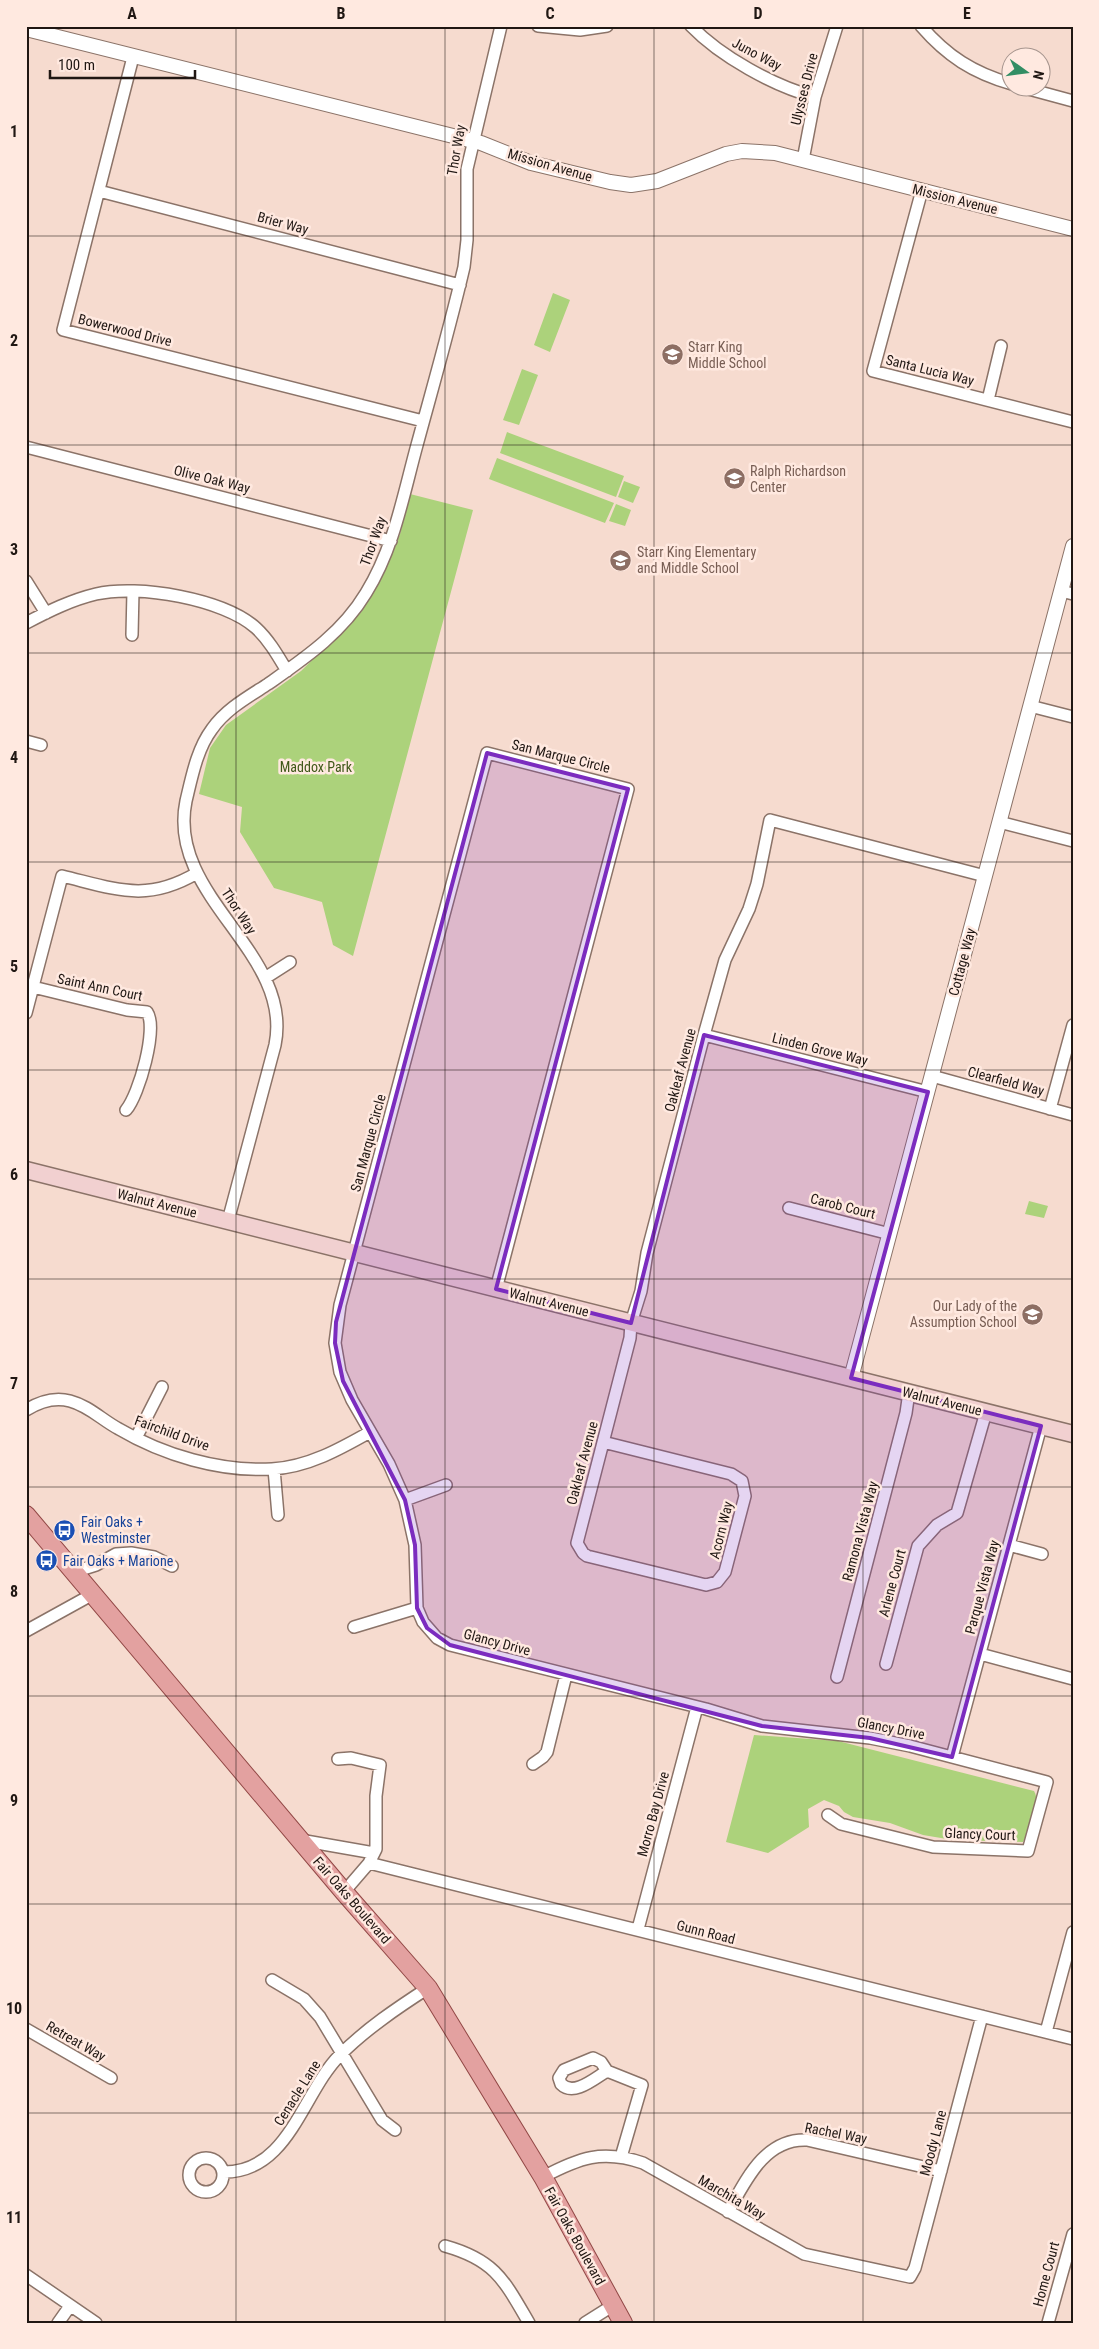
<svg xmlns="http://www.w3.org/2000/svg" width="1099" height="2349" font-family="'Roboto Condensed',sans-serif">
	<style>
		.green { fill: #acd27b }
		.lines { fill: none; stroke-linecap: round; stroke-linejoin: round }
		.minor-casing { stroke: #8b7368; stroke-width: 14 }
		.tertiary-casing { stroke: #8b7368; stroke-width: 16 }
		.secondary-casing { stroke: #8b7368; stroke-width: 19 }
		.primary-casing { stroke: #924846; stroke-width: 20 }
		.minor { stroke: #fff; stroke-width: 11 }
		.tertiary { stroke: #fff; stroke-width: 14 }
		.secondary { stroke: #f1d0d0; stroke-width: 16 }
		.primary { stroke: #e3a1a0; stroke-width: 18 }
		.marked { fill: #7b2cbf; fill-opacity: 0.2; stroke: #7b2cbf; stroke-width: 4; stroke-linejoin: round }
		.grid { fill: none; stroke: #201713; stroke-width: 1; stroke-opacity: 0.55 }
		.labels { text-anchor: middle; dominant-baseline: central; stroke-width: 5; stroke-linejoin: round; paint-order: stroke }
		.street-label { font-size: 14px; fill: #201713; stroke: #ffe9e0 }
		.education-label { font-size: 14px; fill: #785e54; stroke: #ffe9e0; text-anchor: start }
		.park-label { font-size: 14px; fill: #405819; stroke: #ffe9e0 }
		.transit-label { font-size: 14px; fill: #164399; stroke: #ffe9e0; text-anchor: start }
		.neatline { fill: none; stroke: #201713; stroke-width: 2 }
		.grid-label { font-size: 16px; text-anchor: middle; font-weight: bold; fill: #201713 }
	</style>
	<rect width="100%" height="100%" fill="#f6dbcf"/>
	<!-- green -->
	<path class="green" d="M553,293L570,300L550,352L534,345Z
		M522,369L538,375L519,425L503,420Z
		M507,432L624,476L616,497L500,453Z
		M497,458L614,503L605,523L489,479Z
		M624,481L640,487L633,503L618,497Z
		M410,494L473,510L353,956L333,945L322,902L274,888L240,832L242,807L199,794L210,748L226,725L301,671L362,611L387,566L400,534Z
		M616,504L631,510L625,526L609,521Z
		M1029,1201L1048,1206L1044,1218L1025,1214Z
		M754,1735L838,1741L1034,1791C1042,1805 1030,1829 1023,1842L953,1840L923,1835L890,1823L853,1817L844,1812L839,1806L824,1800L808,1809L809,1827L768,1853L726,1842Z"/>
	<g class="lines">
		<defs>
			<path id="minor" d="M538,26L580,30L607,26
				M691,26C721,57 774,86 815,97
				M921,26C947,56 973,73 1012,84
				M133,57L63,330L423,421
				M1025,88L1073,101
				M803,160L815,97L837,26
				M922,190L873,371L1073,422
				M99,191L460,285
				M988,400L1001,346
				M26,447L391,541
				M26,581L46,613
				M1061,591L1073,594
				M26,623C49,611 71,600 96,594C138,584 224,599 256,628C269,640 278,656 287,671
				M132,635L133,591
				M1030,706L1073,717
				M26,741L41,745
				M999,822L1073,841
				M265,978L290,962
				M33,987L127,1010L147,1012C158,1028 139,1095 126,1110
				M26,1013L62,876C116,889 146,903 197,873
				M704,1035L928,1092
				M932,1076L1073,1115
				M1050,1109L1073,1025
				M789,1208L890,1234
				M228,1221L275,1045C294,952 166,897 186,801C192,776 197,749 212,729C226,709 248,697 268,684C305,658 342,633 366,593C394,548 403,496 417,445C433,386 450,327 464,267L467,240V169L501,26
				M496,1289L628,789L487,753L340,1305L335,1343L340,1372L352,1400L389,1464L405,1500L415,1545L417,1608L423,1622L437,1638L450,1645L706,1709L762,1726L870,1738L910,1746L1047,1782L1028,1851L933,1847L841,1824L828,1815
				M26,1410C39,1402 55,1397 70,1401C89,1406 102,1420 119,1429C163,1455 220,1472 272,1469C308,1467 340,1449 370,1432
				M136,1438L162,1387
				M603,1442L731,1474L742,1481L745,1496L725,1572L717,1582L706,1585L587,1556L583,1553L577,1543L630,1338L631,1323L641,1291L647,1253L704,1035L725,960L749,909L757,884L770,820L985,876
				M274,1469L278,1515
				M405,1500L446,1485
				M1009,1545L1042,1554
				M74,1572L96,1565L116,1554L131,1553L154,1557L172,1566
				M354,1627L417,1608
				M26,1631L93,1594
				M980,1654L1073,1679
				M886,1664L918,1546L937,1525L957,1513L986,1412
				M837,1677L906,1413L909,1392
				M952,1757L1041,1426
				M338,1759L351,1758L380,1765L376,1796V1849L369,1863
				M533,1764L543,1757L547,1752L566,1675
				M300,1840L374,1853
				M344,1892L369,1863L1073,2039
				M638,1929L697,1707
				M272,1980L304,1999L320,2017L382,2120L395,2130
				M26,2029L111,2078
				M1046,2032L1073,1932
				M593,2058L601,2062L607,2071C595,2078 574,2097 561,2084L559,2078L564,2070Z
				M607,2071L642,2085L621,2157
				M189 2175a17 17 0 1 1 34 0a17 17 0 1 1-34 0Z
				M223,2172C289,2173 302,2093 340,2055C366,2029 397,2008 428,1988
				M543,2177C579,2158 602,2149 643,2163L804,2254L910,2277L915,2268L982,2016
				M728,2212C746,2180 765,2138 807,2140L941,2171
				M445,2246C495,2260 504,2280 529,2323
				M26,2275L96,2323
				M58,2323L70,2306
				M585,2323L612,2306
				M1048,2323L1073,2234"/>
			<path id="tertiary" d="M26,29L481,143L531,163L610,182L631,185L657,181L726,154L742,151L775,153L1073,229
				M851,1378L1073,546"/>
			<path id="secondary" d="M26,1170L1073,1434"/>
			<path id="primary" d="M26,1515L344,1892L428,1988L543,2177L623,2323"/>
		</defs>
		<!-- minor casing -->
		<use href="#minor" class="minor-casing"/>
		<!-- tertiary casing -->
		<use href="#tertiary" class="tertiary-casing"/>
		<!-- secondary casing -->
		<use href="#secondary" class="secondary-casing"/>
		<!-- primary casing -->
		<use href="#primary" class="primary-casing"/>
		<!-- minor -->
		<use href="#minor" class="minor"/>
		<!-- tertiary -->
		<use href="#tertiary" class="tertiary"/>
		<!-- secondary -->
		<use href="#secondary" class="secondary"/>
		<!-- primary -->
		<use href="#primary" class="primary"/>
	</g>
	<!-- marked area -->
	<path class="marked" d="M487,753L628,789L496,1289L631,1323L704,1035L928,1092L851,1378L1041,1426L952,1757L870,1738L762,1726L450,1645L427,1628L417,1608L415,1545L405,1500L343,1381L335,1343L336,1322Z"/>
	<!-- grid -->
	<path class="grid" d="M236,26V2323M445,26V2323M654,26V2323M863,26V2323M26,236H1073M26,445H1073M26,653H1073M26,862H1073M26,1070H1073M26,1279H1073M26,1487H1073M26,1696H1073M26,1904H1073M26,2113H1073"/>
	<!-- icons -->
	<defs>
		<symbol id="school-disc" viewBox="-11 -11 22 22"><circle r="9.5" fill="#8d6e63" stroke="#ffe9e0"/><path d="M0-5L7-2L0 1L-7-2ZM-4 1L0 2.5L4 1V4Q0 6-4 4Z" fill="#fff"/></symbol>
		<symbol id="bus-disc" viewBox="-11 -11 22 22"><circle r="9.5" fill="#1a4fb4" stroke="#ffe9e0"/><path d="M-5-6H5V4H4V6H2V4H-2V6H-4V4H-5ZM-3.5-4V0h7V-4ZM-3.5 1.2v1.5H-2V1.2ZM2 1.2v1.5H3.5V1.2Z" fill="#fff"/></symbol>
	</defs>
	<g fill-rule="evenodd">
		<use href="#school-disc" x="660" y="342" width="25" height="25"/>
		<use href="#school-disc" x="722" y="466" width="25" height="25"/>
		<use href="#school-disc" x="608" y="548" width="25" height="25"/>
		<use href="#school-disc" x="1020" y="1302" width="25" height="25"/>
		<use href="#bus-disc" x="52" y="1518" width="25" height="25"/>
		<use href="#bus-disc" x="34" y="1548" width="25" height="25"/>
	</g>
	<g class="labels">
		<!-- street labels -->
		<g class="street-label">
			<text transform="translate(757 54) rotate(28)">Juno Way</text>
			<text transform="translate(804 89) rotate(-76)">Ulysses Drive</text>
			<text transform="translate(456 150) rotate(-80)">Thor Way</text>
			<text transform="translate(550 165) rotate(16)">Mission Avenue</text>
			<text transform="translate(955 199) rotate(14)">Mission Avenue</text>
			<text transform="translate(283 223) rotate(15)">Brier Way</text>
			<text transform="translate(125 330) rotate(14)">Bowerwood Drive</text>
			<text transform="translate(930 370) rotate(14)">Santa Lucia Way</text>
			<text transform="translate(212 479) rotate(14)">Olive Oak Way</text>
			<text transform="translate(373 541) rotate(-70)">Thor Way</text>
			<text transform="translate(561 756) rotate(14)">San Marque Circle</text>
			<text transform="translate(239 911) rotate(57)">Thor Way</text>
			<text transform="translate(962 962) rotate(-75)">Cottage Way</text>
			<text transform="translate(100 987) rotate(12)">Saint Ann Court</text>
			<text transform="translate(820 1049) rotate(14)">Linden Grove Way</text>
			<text transform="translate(680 1070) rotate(-75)">Oakleaf Avenue</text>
			<text transform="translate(1006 1081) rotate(15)">Clearfield Way</text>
			<text transform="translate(368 1143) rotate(-75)">San Marque Circle</text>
			<text transform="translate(157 1203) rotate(14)">Walnut Avenue</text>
			<text transform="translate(843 1206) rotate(14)">Carob Court</text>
			<text transform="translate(549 1302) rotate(14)">Walnut Avenue</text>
			<text transform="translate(942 1401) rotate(14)">Walnut Avenue</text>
			<text transform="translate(172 1433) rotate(20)">Fairchild Drive</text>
			<text transform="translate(582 1463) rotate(-75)">Oakleaf Avenue</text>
			<text transform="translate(721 1530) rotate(-76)">Acorn Way</text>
			<text transform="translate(860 1531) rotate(-75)">Ramona Vista Way</text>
			<text transform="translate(892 1583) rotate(-75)">Arlene Court</text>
			<text transform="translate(982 1587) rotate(-75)">Parque Vista Way</text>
			<text transform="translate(497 1642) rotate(15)">Glancy Drive</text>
			<text transform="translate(891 1728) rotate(11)">Glancy Drive</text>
			<text transform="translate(653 1814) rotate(-75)">Morro Bay Drive</text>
			<text transform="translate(980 1834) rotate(2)">Glancy Court</text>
			<text transform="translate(352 1900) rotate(49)">Fair Oaks Boulevard</text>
			<text transform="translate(706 1932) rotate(14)">Gunn Road</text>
			<text transform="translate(76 2041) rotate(30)">Retreat Way</text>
			<text transform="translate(297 2093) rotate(-58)">Cenacle Lane</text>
			<text transform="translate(836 2133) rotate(11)">Rachel Way</text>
			<text transform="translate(933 2143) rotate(-75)">Moody Lane</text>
			<text transform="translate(732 2197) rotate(30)">Marchita Way</text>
			<text transform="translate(575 2236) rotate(61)">Fair Oaks Boulevard</text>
			<text transform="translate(1046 2274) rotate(-75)">Home Court</text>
		</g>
		<!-- education labels -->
		<g class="education-label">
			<text x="688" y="347">Starr King<tspan x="688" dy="16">Middle School</tspan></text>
			<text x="750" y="471">Ralph Richardson<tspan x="750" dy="16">Center</tspan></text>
			<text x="637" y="552">Starr King Elementary<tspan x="637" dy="16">and Middle School</tspan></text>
			<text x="1017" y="1306" text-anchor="end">Our Lady of the<tspan x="1017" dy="16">Assumption School</tspan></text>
		</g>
		<!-- park labels -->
		<g class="park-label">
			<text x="316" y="767">Maddox Park</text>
		</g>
		<!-- transit labels -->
		<g class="transit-label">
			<text x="81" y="1522">Fair Oaks +<tspan x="81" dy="16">Westminster</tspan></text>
			<text x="63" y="1561">Fair Oaks + Marione</text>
		</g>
	</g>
	<!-- border -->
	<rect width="1099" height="2349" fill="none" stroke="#ffe9e0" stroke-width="55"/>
	<!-- north arrow -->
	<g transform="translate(1026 72) rotate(104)"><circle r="24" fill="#ffe9e0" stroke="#a6958e"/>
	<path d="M0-4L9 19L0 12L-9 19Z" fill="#328e64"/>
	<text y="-8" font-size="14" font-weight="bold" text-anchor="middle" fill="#201713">N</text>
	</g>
	<!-- scale -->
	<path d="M50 70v8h145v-8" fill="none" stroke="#201713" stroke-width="2.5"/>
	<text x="58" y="70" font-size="15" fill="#201713" stroke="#ffe9e0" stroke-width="4" paint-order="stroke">100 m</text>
	<rect x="28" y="28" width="1044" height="2294" class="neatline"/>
	<g class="grid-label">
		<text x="132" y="19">A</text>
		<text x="341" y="19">B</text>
		<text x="550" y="19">C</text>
		<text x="758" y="19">D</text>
		<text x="967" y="19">E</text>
		<text x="14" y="137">1</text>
		<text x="14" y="346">2</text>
		<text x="14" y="555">3</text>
		<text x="14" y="763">4</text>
		<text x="14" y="972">5</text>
		<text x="14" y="1180">6</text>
		<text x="14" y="1389">7</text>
		<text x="14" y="1597">8</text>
		<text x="14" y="1806">9</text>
		<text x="14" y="2014">10</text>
		<text x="14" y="2223">11</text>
	</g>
</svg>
